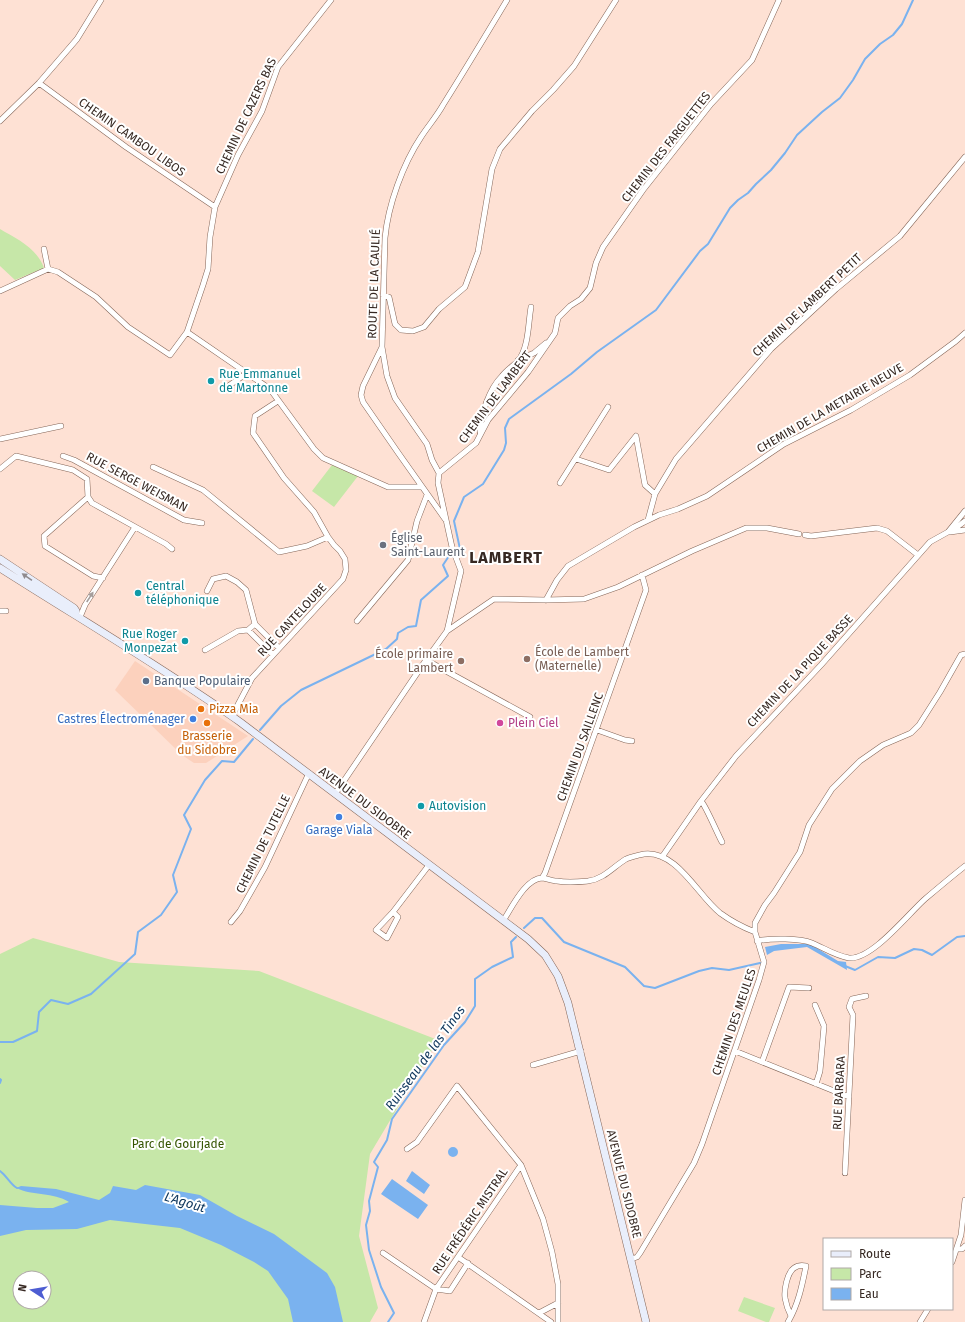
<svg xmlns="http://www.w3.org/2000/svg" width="965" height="1322" font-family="'Fira Sans',sans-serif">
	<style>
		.built { fill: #fcd1bd }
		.green { fill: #c6e7a8; fill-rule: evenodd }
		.water { fill: #7ab2ef }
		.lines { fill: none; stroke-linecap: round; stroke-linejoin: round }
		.stream { stroke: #7ab2ef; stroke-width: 2 }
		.minor-casing { stroke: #856658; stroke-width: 6 }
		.secondary-casing { stroke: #856658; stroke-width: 8 }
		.minor { stroke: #fff; stroke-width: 5 }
		.secondary { stroke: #e9eefb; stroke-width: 7 }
		.oneway { fill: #908b8e }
		.oneway2 { fill: #a59e9c }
		.culture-dot { fill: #0f9aa8; stroke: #fff; stroke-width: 1.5 }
		.worship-dot { fill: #6b7280; stroke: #fff; stroke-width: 1.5 }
		.education-dot { fill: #8d6e63; stroke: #fff; stroke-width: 1.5 }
		.service-dot { fill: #5c6f8a; stroke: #fff; stroke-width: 1.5 }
		.food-dot { fill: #e8710a; stroke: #fff; stroke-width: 1.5 }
		.shop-dot { fill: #3f7fe0; stroke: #fff; stroke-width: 1.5 }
		.hotel-dot { fill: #d1479c; stroke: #fff; stroke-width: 1.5 }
		.labels { text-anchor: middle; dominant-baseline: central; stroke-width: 4; stroke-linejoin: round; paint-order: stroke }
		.street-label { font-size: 12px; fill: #362822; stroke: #fff }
		.culture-label { font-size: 12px; fill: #0d838f; stroke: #fff; text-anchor: start }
		.worship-label { font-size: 12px; fill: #5b616d; stroke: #fff; text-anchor: start }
		.education-label { font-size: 12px; fill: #785e54; stroke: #fff; text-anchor: start }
		.service-label { font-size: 12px; fill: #4e5e75; stroke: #fff; text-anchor: start }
		.food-label { font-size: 12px; fill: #c56008; stroke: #fff; text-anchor: start }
		.shop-label { font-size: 12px; fill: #366cbe; stroke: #fff; text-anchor: end }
		.hotel-label { font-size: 12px; fill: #b23c85; stroke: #fff; text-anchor: start }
		.park-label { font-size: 12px; fill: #345401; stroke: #fff }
		.water-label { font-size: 13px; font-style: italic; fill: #0d355c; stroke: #fff }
		.district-label { font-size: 16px; font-weight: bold; letter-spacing: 1px; fill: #362822; stroke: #fff }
	</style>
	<rect width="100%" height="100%" fill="#fee1d4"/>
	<!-- built -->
	<path class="built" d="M135,661L248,736L206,763H194L182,755L115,690Z"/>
	<!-- green -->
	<path class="green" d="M0,229C17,239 37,248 44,268L15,280L0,266Z
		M332,465L358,476L334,507L312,491Z
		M33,938L119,962L259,971L438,1040L370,1154L359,1236L378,1308L370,1322H0V954ZM20,1278H44V1302H20Z
		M744,1297L775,1308L769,1322H766L738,1311Z"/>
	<!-- water -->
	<path class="water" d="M781,944H810L838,961L846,962L847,970L807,947L774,951L767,955L765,947Z
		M448 1152a5 5 0 1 1 10 0a5 5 0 1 1-10 0Z
		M412,1171L430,1185L424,1194L406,1181Z
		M392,1179L428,1205L418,1219L381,1194Z
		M145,1185L200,1195L237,1216L274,1234L327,1273L335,1287L343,1322H293L288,1299L268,1271L254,1262L221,1245L180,1228L110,1220L77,1229L26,1230L0,1236V1205L37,1208H53L69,1202C53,1192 33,1196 16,1188L21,1186L56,1189L99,1200L110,1193L113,1186L136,1190Z"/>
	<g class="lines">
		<!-- stream -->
		<path class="stream" d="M457,551L460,549L454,521L464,497L483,484L504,450L506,443L505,428L509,419L571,374L597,352L656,310L700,251L708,244L730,208L738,200L748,193L756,184L771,170L785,153L797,135L822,112L840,98L853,80L865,59L880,44L893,35L902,24L913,0
			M260,730L281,706L301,690L386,649L397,639L398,633L408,627L416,626L421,600L448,576L443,565L449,556
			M524,928L535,918H542L564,942L625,967L644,986L655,988L699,971L712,968L729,970L760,963
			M845,966L855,970L878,957L895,958L914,949L922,950L932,955L957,937L965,936
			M0,1042H13L37,1031L39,1012L51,1000L68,1004L91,994L135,954L138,932L161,915L177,892L173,875L191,829L184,815L205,780L222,761L234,762L253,739
			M0,1079L1,1080L0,1083
			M0,1171C7,1176 10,1184 17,1188
			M388,1322L394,1313L381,1287L369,1250L366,1225L370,1211L369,1201L378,1167L374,1162L387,1140L392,1119L444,1045L465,1022L475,1006V979L492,967L513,957L511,942L516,937"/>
		<defs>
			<path id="minor" d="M39,83L126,147L215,207
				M0,121L39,83L77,39L101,0
				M44,249L48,269
				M0,291L48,269L58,272L96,297L128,327L170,355L187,332L203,285L208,269L210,237L215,207L238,155L262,111L278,67L331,0
				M383,295L389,297L395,324L401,330L413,331L424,327L439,309L465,287L478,252L492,169L500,149L532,111L553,90L574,66L616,0
				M187,332L270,389L314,449L323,458L388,487H422
				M382,347L387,376L395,398L427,444L432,460L439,473
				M518,360L534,353L546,343
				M227,387L247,373
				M480,432C481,414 489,389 502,376C507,370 513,366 518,361C529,347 528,324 531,307
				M0,439L61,426
				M63,456L74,460L184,520L202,523
				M576,459L609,470L636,436L645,485L655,494
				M153,467L203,490L279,552L307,546L328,537
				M0,469L16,456L73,470L87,479L88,497L92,503L166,544L172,549
				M560,483L608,407
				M88,497L44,536L45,546L93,576L103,578
				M445,519L399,454L363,402L361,395L363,386L382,347L385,238C388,205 403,164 421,137C428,126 437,116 443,105C465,70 486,35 507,0
				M648,520L655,494L676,459L771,349L836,289L900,236L965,157
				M953,530L965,521
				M950,532L965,530
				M805,535L811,536L877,528L887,531L918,555
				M207,591L213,579L226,576L237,582L246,590L255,624
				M546,600L557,580L568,566L634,527L659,515L678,509L707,496L784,444L851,410L910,375L956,341L965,333
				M0,611H6
				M80,617L85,605L135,527
				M357,621L408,560L417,521L427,495
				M248,630L273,655
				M447,631L494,599L546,600L584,599L618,587L692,551L746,528H767L799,534
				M205,650L238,631L248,630L255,624L279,648
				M426,660L530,717
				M232,716L252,678L343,579L346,570L345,559L340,551L334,545L328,537L314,512L284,478L253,433L255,416L278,401
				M597,730L625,740L632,741
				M335,794L426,660L447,631L461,571L452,547L438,483L439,473L476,443L488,420L528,372L555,333L558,318L570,306L581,299L590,288L596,263L603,247L643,190L711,104L752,60L779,0
				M701,801C705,804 718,835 722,842
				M662,857L701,801L736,756L821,665L930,542L948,532L965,511
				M542,878L545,873L646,590L642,575
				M393,912L398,917L387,938L376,930L393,912L429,865
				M503,921C511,909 526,877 543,878C548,879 553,881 557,881C568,883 577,882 588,881C604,879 613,867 626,859C631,857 639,855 644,854C677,850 698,896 720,913C731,921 742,927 755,932L764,962L759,980L702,1144L694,1163L640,1253L637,1257L631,1259
				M231,922L240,911L265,867L309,773
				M755,932V923L765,905L774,893L800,852L809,825L832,789L860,761L883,745L911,733L919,725L940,692L961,655L965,654
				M757,941C771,938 800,938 812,943C824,948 836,956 849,958C872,960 908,914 925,899C938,888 951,877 965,866
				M815,1005L824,1026L820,1071L816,1084
				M735,1051L849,1097
				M762,1062L789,987L809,988
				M533,1065L581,1051
				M407,1149L417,1142L457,1086L521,1165L543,1219L552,1252L558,1284V1322
				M845,1173L853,1015L849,1007L852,999L866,996
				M957,1249H962L965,1246
				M383,1253L436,1289L450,1291L468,1263
				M458,1257L551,1322
				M952,1262L961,1235L965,1200
				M539,1313L558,1303
				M424,1322L436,1289L521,1165
				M788,1322C798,1305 802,1286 806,1266C801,1265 798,1265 794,1268C787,1273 784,1290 785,1298C786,1304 788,1310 791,1316
				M920,1322L928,1309"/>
			<path id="secondary" d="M0,559L74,608L76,611
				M0,568C80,619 162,667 240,722L528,939L545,955L558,976L568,1003L646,1322"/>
		</defs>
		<!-- minor casing -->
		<use href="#minor" class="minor-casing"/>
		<!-- secondary casing -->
		<use href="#secondary" class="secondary-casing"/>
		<!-- minor -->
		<use href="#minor" class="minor"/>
		<!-- secondary -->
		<use href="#secondary" class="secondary"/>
	</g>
	<!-- one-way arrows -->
	<defs><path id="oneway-solid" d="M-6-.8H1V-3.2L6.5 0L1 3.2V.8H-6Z"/></defs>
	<use class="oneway" href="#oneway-solid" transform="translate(27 577) rotate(-146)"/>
	<use class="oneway2" href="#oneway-solid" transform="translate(90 597) rotate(-57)"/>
	<!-- markers -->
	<g class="culture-dot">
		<circle cx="211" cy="381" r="4"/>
		<circle cx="138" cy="593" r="4"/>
		<circle cx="185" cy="641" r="4"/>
		<circle cx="421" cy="806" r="4"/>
	</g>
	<circle class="worship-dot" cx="383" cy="545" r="4"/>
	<g class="education-dot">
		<circle cx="527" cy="659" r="4"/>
		<circle cx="461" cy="661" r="4"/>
	</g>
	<circle class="service-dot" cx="146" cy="681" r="4"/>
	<g class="food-dot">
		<circle cx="201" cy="709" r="4"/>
		<circle cx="207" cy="723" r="4"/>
	</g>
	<g class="shop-dot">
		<circle cx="193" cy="719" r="4"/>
		<circle cx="339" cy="817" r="4"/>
	</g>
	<circle class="hotel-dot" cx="500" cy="723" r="4"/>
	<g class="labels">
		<!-- street labels -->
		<g class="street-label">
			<text transform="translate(246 116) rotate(-65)">CHEMIN DE CAZERS BAS</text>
			<text transform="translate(132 137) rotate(35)">CHEMIN CAMBOU LIBOS</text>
			<text transform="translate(666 147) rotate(-52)">CHEMIN DES FARGUETTES</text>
			<text transform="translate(374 284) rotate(-88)">ROUTE DE LA CAULIÉ</text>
			<text transform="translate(807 305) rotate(-43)">CHEMIN DE LAMBERT PETIT</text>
			<text transform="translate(495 397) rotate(-53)">CHEMIN DE LAMBERT</text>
			<text transform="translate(830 408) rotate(-30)">CHEMIN DE LA METAIRIE NEUVE</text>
			<text transform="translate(137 482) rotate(28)">RUE SERGE WEISMAN</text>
			<text transform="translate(292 620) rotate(-47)">RUE CANTELOUBE</text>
			<text transform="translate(800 671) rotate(-47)">CHEMIN DE LA PIQUE BASSE</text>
			<text transform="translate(580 747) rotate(-70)">CHEMIN DU SAILLENC</text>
			<text transform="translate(365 803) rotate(37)">AVENUE DU SIDOBRE</text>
			<text transform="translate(263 844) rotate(-64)">CHEMIN DE TUTELLE</text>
			<text transform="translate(734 1022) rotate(-71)">CHEMIN DES MEULES</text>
			<text transform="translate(839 1093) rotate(-87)">RUE BARBARA</text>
			<text transform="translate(624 1184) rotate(76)">AVENUE DU SIDOBRE</text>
			<text transform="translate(470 1221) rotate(-56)">RUE FRÉDÉRIC MISTRAL</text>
		</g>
		<!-- culture labels -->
		<g class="culture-label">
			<text x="219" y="374">Rue Emmanuel<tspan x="219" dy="14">de Martonne</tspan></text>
			<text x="146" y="586">Central<tspan x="146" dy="14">téléphonique</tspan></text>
			<text x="177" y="634" text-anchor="end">Rue Roger<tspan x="177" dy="14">Monpezat</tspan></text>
			<text x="429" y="806">Autovision</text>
		</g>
		<!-- worship labels -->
		<g class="worship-label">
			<text x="391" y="538">Église<tspan x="391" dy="14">Saint-Laurent</tspan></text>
		</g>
		<!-- education labels -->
		<g class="education-label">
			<text x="535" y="652">École de Lambert<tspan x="535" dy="14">(Maternelle)</tspan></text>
			<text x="453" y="654" text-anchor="end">École primaire<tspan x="453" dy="14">Lambert</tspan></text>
		</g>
		<!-- service labels -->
		<g class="service-label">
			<text x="154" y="681">Banque Populaire</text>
		</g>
		<!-- food labels -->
		<g class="food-label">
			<text x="209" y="709">Pizza Mia</text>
			<text x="207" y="736" text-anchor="middle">Brasserie<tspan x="207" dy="14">du Sidobre</tspan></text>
		</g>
		<!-- shop labels -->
		<g class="shop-label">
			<text x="185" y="719">Castres Électroménager</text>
			<text x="339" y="830" text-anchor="middle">Garage Viala</text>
		</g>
		<!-- hotel labels -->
		<g class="hotel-label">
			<text x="508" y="723">Plein Ciel</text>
		</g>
		<!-- park labels -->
		<g class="park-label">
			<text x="178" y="1144">Parc de Gourjade</text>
		</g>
		<!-- water labels -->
		<g class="water-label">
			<text transform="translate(425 1058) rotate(-54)">Ruisseau de las Tinos</text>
			<text transform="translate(185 1202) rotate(17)">L'Agoût</text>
		</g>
		<!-- district labels -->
		<g class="district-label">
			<text x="506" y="557">LAMBERT</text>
		</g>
	</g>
	<!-- legend -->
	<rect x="823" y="1238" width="130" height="72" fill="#ffffff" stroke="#afa9a7"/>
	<rect x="831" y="1251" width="20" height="6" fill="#e9eefb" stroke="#afa9a7"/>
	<text x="859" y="1258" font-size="12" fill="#362822">Route</text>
	<rect x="831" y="1268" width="20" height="12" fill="#c6e7a8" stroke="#afa9a7"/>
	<text x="859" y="1278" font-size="12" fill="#362822">Parc</text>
	<rect x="831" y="1288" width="20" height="12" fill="#7ab2ef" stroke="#afa9a7"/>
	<text x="859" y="1298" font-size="12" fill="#362822">Eau</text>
	<!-- north arrow -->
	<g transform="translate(32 1290) rotate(282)"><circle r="19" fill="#ffffff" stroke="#afa9a7"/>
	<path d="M0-3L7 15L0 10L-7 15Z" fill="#4d5dd2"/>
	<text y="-6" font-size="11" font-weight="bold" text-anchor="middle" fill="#362822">N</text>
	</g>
</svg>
